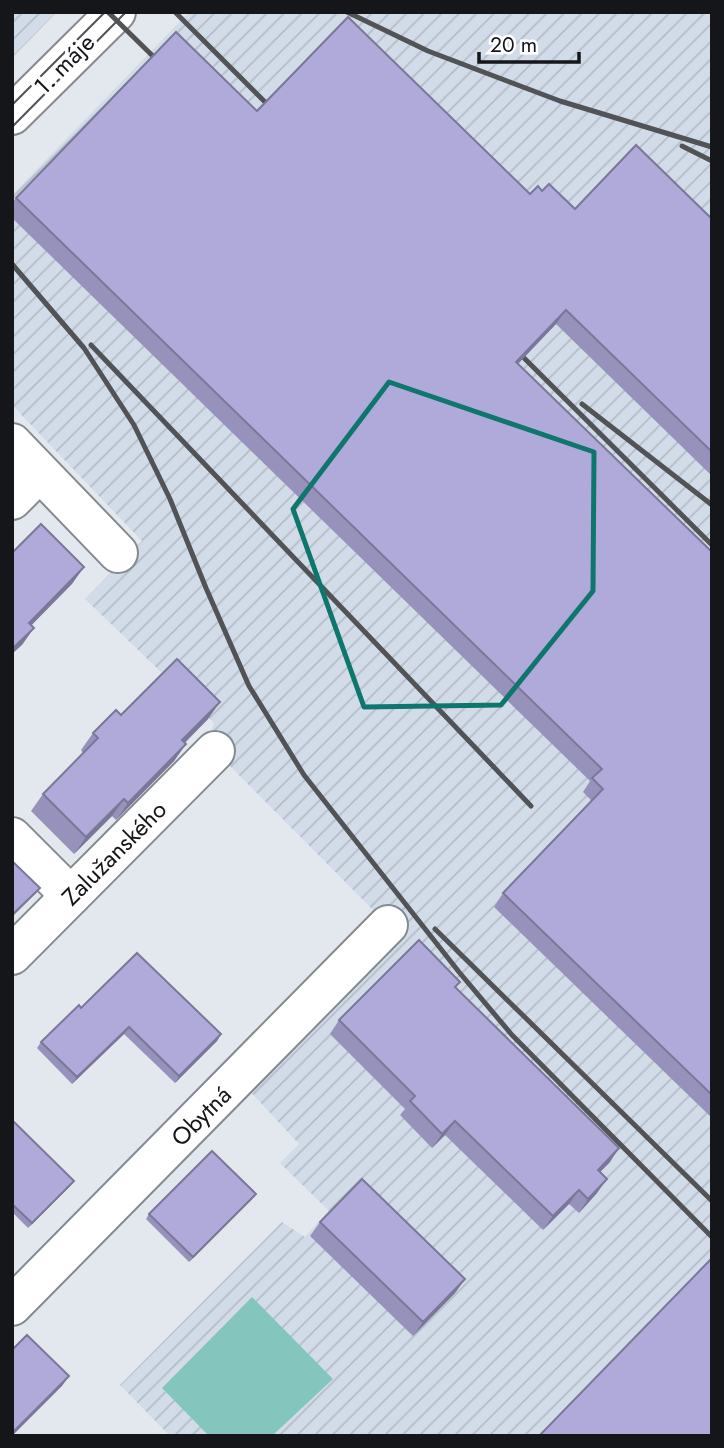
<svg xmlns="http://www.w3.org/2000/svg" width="724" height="1448" font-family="Jost,sans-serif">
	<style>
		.industrial { fill: url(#industrial-furrows) }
		.water { fill: #84c6bd }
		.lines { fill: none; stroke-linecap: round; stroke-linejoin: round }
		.minor-casing { stroke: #858a90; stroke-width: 42 }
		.minor { stroke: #fff; stroke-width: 38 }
		.tram { stroke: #515357; stroke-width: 2 }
		.rail { stroke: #515357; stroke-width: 5 }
		.wall { fill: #9792bc }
		.shaded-wall { fill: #7b7799 }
		.building { fill: #b0aadb; stroke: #7b7799; stroke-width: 2 }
		.marked { fill: none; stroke: #0f766e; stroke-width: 5; stroke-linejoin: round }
		.labels { text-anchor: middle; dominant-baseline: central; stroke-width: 7; stroke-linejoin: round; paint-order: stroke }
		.street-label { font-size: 24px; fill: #151619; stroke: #fff }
	</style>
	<defs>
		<pattern id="industrial-furrows" width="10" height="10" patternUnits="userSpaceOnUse" patternTransform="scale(1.75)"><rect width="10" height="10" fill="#d2dce9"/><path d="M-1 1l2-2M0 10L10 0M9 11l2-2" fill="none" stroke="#b3bcc7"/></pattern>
	</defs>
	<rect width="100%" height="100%" fill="#e3e8ef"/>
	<!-- industrial -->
	<path class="industrial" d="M12,12H57L12,58Z
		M189,12H712V1436H170L120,1385L282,1222L305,1237L329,1211L280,1163L299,1144L245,1086L388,925L215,751L207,741L214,723L85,599L142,541L12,405V195Z"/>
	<!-- water -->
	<path class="water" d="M252,1297L333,1379L272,1436H209L162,1388Z"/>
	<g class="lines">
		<defs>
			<path id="minor" d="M12,115L116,12
				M12,443L118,553
				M12,500L40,472
				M12,837L71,896
				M12,955L215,751
				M12,1306L388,925"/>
		</defs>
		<!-- minor casing -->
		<use href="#minor" class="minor-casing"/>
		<!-- minor -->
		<use href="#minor" class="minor"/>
		<!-- tram -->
		<path class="tram" d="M12,105L105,12
			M12,127L126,12"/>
		<!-- rail -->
		<path class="rail" d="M108,12L168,71
			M175,12L279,116
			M347,12L428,51L560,101L712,147
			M682,146L712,161
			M12,264L84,348L134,425L170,499L206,588L249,686L304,775L459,972L512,1035L712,1237
			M91,345L531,806
			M511,345L712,545
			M582,404L712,505
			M435,929L712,1201"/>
	</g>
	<!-- wall -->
	<path class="wall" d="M257,111L530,194L542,191L575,209L712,219V476L556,324L518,364L712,552V1118L494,907L503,893L592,801L583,792L590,781L12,218V203L16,198Z
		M121,715L208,719L185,743L186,744L174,761L116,820L112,816L74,854L31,811L43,794L83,753L81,750L93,733Z
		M456,988L610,1162L600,1172L597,1193L579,1213L569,1204L543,1230L445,1135L432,1148L400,1115L405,1109L330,1034L339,1020Z
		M81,1008L221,1034L217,1041L175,1083L124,1034L72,1084L37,1048L41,1042Z
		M12,1120L70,1186L28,1228L12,1212Z
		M252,1199L189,1262L146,1219L149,1214Z
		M320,1222L465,1279L455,1293L413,1336L310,1236Z"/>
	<!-- shaded-wall -->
	<path class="shaded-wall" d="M566,310L556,324L506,376L516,362Z
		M84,567L72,584L17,640L29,623Z
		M34,628L22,645L12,654V649Z
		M220,702L208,719L170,757L182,740Z
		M186,744L174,761L116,820L128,803Z
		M124,799L112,816L74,854L86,837Z
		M40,888L36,893L12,917V915Z
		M129,1027L124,1034L72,1084L77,1077Z
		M221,1034L217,1041L175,1083L179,1076Z
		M455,1121L445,1135L432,1148L442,1134Z
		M619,1148L610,1162L588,1184L598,1170Z
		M607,1179L597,1193L579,1213L588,1199Z
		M74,1181L70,1186L28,1228L32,1223Z
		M579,1190L569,1204L543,1230L553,1216Z
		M256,1194L252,1199L189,1262L193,1257Z
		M465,1279L455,1293L413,1336L423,1322Z
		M69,1376L62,1386L12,1436V1433Z"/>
	<!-- building -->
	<path class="building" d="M348,17L530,194L538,186L542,191L549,184L575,209L636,145L712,219V452L566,310L516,362L712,552V1095L503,893L603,789L592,778L602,769L16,198L176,32L257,111Z
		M41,524L84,567L29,623L34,628L12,649V553Z
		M177,659L220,702L182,740L186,744L128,803L124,799L86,837L43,794L98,738L93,733L116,710L121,715Z
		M12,861L40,888L12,915Z
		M419,940L460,982L455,987L619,1148L598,1170L607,1179L588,1199L579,1190L553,1216L455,1121L442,1134L410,1101L415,1096L339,1020Z
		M137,953L221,1034L179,1076L129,1027L77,1077L41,1042L79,1005L81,1008Z
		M12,1120L74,1181L32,1223L12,1204Z
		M212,1151L256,1194L193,1257L149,1214Z
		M362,1179L465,1279L423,1322L320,1222Z
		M712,1258V1436H539Z
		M27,1335L69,1376L12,1433V1350Z"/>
	<!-- marked area -->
	<path class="marked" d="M389,382L594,452L593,591L501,705L364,707L293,509Z"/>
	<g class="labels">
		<!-- street labels -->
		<g class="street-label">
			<text transform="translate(64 64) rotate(-45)">1. máje</text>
			<text transform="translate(114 853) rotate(-45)">Zalužanského</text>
			<text transform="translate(201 1116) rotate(-45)">Obytná</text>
		</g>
	</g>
	<!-- border -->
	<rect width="724" height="1448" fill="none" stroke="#151619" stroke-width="28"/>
	<!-- scale -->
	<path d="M479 52v10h100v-10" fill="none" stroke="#151619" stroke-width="3.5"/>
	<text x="490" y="52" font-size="21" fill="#151619" stroke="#ffffff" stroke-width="5" paint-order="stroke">20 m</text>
</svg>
